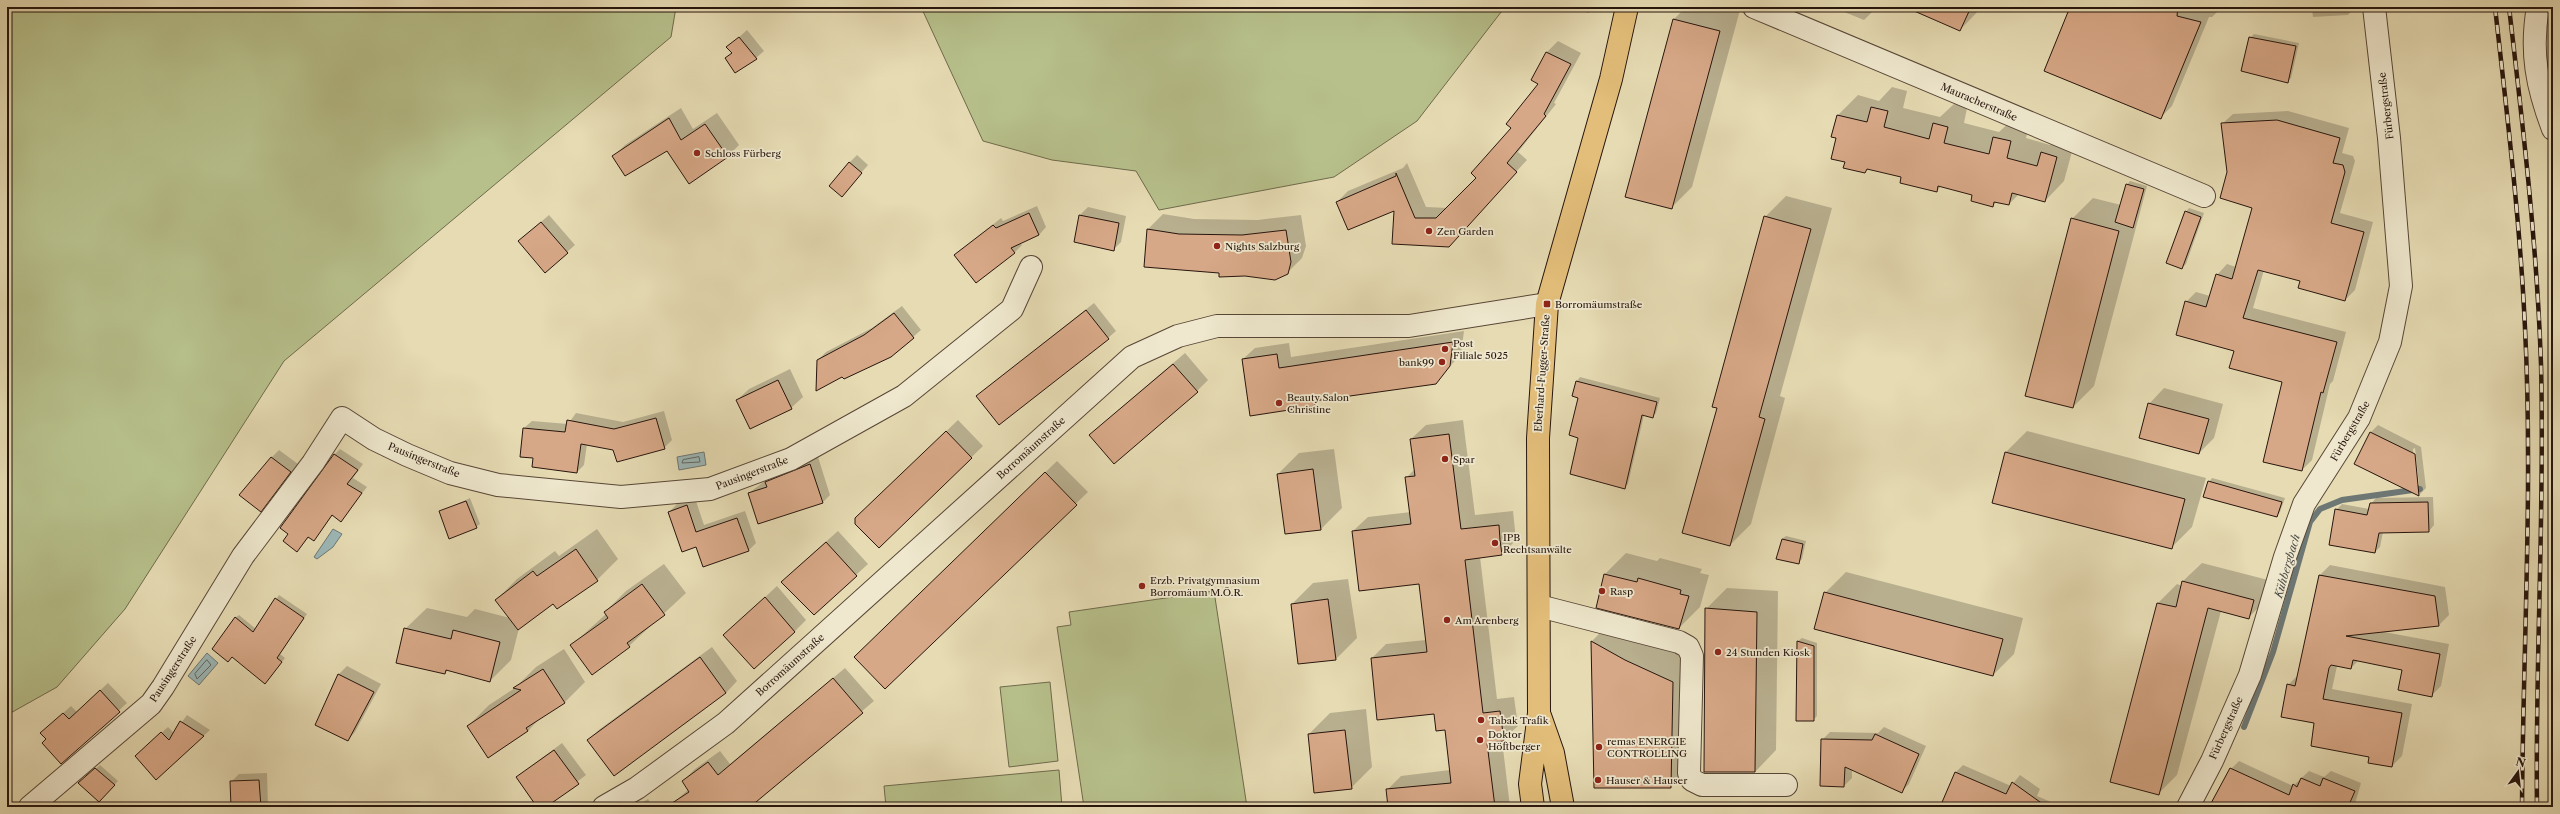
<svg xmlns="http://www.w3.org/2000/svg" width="2560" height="814" font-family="'Libre Caslon Text',serif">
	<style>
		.green { fill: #b7c08b; stroke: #6f6a4c }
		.water { fill: #9cb8b8; stroke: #6d7774 }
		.shadow { fill: #0003; fill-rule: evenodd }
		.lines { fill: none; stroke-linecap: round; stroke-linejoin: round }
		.shore { stroke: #626662; stroke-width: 1 }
		.stream { stroke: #6d7774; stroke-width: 6 }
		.building { fill: #d7a887; stroke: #27150d }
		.minor-casing { stroke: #574636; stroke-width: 24 }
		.major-casing { stroke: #27150d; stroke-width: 24 }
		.minor { stroke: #efe8ce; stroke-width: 22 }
		.major { stroke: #e3be7a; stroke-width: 22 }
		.rail-casing { stroke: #27150d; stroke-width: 4.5 }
		.rail { stroke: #efe8ce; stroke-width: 3; stroke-dasharray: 9; stroke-linecap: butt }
		.poi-dot { fill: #8f2418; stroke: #efe8ce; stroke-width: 1.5 }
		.labels { text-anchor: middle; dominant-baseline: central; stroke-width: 3.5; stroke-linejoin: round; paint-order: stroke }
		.street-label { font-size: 10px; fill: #27150d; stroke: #efe8ce }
		.poi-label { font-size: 10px; fill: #27150d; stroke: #efe8ce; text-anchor: start }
		.water-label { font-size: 11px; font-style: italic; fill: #504e49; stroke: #efe8ce }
	</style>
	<rect width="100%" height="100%" fill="#e6dbb3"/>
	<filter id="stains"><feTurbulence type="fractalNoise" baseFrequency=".005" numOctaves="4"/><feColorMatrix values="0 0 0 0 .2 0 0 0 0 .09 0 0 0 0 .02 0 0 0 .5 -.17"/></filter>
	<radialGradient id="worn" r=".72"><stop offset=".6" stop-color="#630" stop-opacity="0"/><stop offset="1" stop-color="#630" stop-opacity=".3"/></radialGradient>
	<!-- green -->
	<path class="green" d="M7,7H676L671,37L284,361L125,609L57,687L7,715Z
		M921,7H1505L1417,121L1334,177L1159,210L1136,171L1052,160L983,141Z
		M1214,591L1247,807H1084L1057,627L1071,625L1069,612Z
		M1050,682L1058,761L1009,767L1000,687Z
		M1059,770L1062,807H886L884,786Z"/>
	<!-- water -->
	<path class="water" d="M704,452L706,465L679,470L677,457Z
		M333,529L342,534L333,547L317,559L314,557Z
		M207,653L218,663L199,685L188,676Z"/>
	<!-- shadow -->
	<path class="shadow" d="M1573,7H1595L1588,13Z
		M1686,7H1728L1740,10L1692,187L1671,208L1626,196L1674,19Z
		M1832,7H1877L1864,20Z
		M1913,7H1982L1960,30Z
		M2071,7H2222L2212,17H2209L2172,106L2161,117Z
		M2292,7H2354V8L2348,15L2313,17L2312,9L2292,10Z
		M747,30L764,51L756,58H726L732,52L728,47Z
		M2254,34L2299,43L2291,78L2287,82L2250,38Z
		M1558,41L1581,53L1554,103L1556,104L1518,152L1527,160L1448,246L1395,209L1337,202L1348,191L1403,168L1407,163L1426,207L1448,208L1478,178L1513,128L1540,83L1533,80L1547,52Z
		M2553,58V75H2551L2549,62Z
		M1892,87L1907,91L1903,108L1940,117L1954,104L1967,108L1964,123L1999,132L2014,118L2030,122L2026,138L2050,145L2061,133L2076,137L2064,181L2045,201L2019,194L2009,204L1997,201L1993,206L1974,194L1941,186L1937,191L1902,177L1869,168L1865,172L1846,162L1837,137L1832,136L1838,115L1858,95L1879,101Z
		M681,108L693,129L717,113L739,145L727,157L667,149L614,156L625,145Z
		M2288,111L2349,128L2342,153L2353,156L2355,161L2340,213L2373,222L2355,290L2345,300L2302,281L2264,270L2253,308L2346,332L2333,381L2330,384L2312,460L2302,470L2284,381L2235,350L2186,302L2196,292L2210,296L2217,275L2227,264L2236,267L2253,207L2228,172L2222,124L2233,114Z
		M857,155L868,165L842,195L849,163Z
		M2130,181L2147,186L2094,386L2073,407L2072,219L2093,198L2121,205L2127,185Z
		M1786,196L1832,208L1780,396L1785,398L1751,524L1730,545L1718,407L1765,217Z
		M1037,206L1046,227L1039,235L1020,243L1022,245L1014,253L956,255L1001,218L1003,221Z
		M1088,207L1126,216L1121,242L1113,250L1075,241L1080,215Z
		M2189,208L2204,213L2186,264L2182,268L2186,212Z
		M1163,214L1194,219L1258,220L1301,215L1306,246L1302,258L1287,273L1245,275L1145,266L1148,229Z
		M549,215L575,245L567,252L527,234Z
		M1094,303L1116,331L1108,338L977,396Z
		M902,306L921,330L891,356L818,360L826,352L872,328Z
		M1464,331L1461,354L1435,383L1321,399L1315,405L1243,359L1255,348L1289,343L1291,357Z
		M1185,353L1208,380L1197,391L1102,424Z
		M790,369L803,397L791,408L737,400L749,389Z
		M1580,377L1660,398L1656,413L1652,417L1644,415L1628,484L1624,488L1579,397L1573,396L1577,381Z
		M2164,388L2223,404L2214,438L2199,453L2149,404Z
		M664,411L672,440L664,448L614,449L587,444L584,465L577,472L534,458L524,428L532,421L568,424L576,413L623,422Z
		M958,420L983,446L879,547L868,506Z
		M1463,420L1475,515L1513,511L1516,540L1502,554L1480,557L1497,699L1514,697L1518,726L1502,740L1510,807H1389L1387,790L1401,776L1450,770L1445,729L1435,713L1372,658L1386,644L1426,640L1419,583L1353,531L1368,517L1411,512L1407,477L1415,469L1411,439L1426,425Z
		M2378,425L2421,447L2426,488L2419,495L2355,464L2371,432ZM2415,448L2419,485H2417L2413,449Z
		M2027,431L2206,478L2192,527L2171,548L1993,502L2006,452Z
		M340,449L363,464L353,478L367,487L341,520L333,515L314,540L309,537L297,551L334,455Z
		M1334,449L1342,508L1321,529L1278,474L1299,453Z
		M279,450L298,464L260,511L272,457Z
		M818,457L830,495L822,503L749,493L774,474Z
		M1057,461L1088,492L885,688L867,645Z
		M2212,478L2285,498L2280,512L2277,516L2209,482Z
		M2433,497L2434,525L2429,531L2383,532L2380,547L2375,552L2336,510L2342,504L2369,509L2371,504L2376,498Z
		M470,498L480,524L476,527L440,512Z
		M695,498L704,525L745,511L756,543L749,550L697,546L669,512L677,504Z
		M597,529L618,559L597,580L554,602L519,628L511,660L490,681L448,670L445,673L405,629L427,608L467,617L475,609L510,618L496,600L517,579L555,551L559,556Z
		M838,531L868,564L856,575L794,570Z
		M1786,536L1806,541L1802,559L1798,563L1782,539Z
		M1626,553L1657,561L1660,558L1702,569L1700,573L1709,575L1700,607L1679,628L1597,607L1605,574Z
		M2202,563L2272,581L2267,599L2248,618L2221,611L2177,775L2158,794L2111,781L2158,603L2177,584L2182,586L2183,581Z
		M664,564L686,593L629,646L592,673L572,645L606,614L605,612L626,591Z
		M2330,565L2445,587L2449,615L2439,625L2384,632L2449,644L2441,686L2431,696L2403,669L2359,660L2351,668L2337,666L2332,689L2412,704L2402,756L2392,766L2370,756L2316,722L2288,685L2298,675L2320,575Z
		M1846,572L2023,618L2014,654L1993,675L1825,593Z
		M1348,579L1357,638L1336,659L1292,604L1313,583Z
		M777,586L806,620L794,632L736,624Z
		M1727,588L1778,591L1776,750L1755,772L1706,609Z
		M279,595L307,614L280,654L285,658L269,679L232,656L235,618L239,615L256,629Z
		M1613,620L1693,661L1691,766L1670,787H1595L1592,641Z
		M1802,638L1817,643V716L1813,720L1798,641Z
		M712,647L737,681L726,693L588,740L600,729Z
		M564,649L585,682L564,703L540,718L528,731L468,726L489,705L515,688L536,667Z
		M347,666L381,684L355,732L348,740L317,725L339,674Z
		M845,668L874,701L748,807H674L672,804L689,789L683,781L695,769L720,751L730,764Z
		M108,683L127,703L61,763L47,739L49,726L71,706L77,712Z
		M1366,709L1372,767L1351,788L1309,734L1330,713Z
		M187,715L210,730L156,779L142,750L168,727L174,733Z
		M1884,727L1926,746L1909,784L1902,791L1852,769V778L1844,786L1822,740L1830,732L1878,733Z
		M562,743L586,775L544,807H539L517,777Z
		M2239,761L2293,786L2309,771L2324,777L2331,771L2361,783L2354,807H2210L2231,769Z
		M100,765L118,781L99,801L83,780Z
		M1963,765L2011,786L2020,775L2040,789L2037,796L2063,807H1941L1955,773Z
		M267,773L268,807H203L206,804L232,802L231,782L239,774Z
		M648,799L653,807H635Z
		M420,801L421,807H365L369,802Z
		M91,804L95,807H87Z"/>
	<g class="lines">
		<!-- shore -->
		<path class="shore" d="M699,457L700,462L682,463L683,460Z
			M207,660L211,665L197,679L195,674Z"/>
		<!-- stream -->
		<path class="stream" d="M2244,727L2273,652L2310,522L2320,509L2342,500L2420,489"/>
	</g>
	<!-- building -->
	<path class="building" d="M1905,7H1971L1960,31Z
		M2070,7H2178L2177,16L2201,22L2161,119L2044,71Z
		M1673,19L1720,31L1672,209L1625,197Z
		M739,37L757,59L735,73L725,58L732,53L726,47Z
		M2249,37L2296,46L2288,83L2241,71Z
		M1546,52L1571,64L1544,114L1546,116L1507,163L1517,172L1449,247L1392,244L1394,211L1348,230L1336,202L1396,176V173L1415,218H1436L1476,178L1471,173L1511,128L1506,124L1538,84L1531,80Z
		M1871,107L1888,111L1884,127L1929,139L1933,123L1948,127L1944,143L1989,154L1993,137L2011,141L2007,158L2037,166L2041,152L2057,157L2045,202L2012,193L2009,205L1994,202L1993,207L1971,201L1972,195L1938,186L1937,192L1900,183L1901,177L1867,169L1865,173L1843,168L1845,162L1831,159L1836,138L1831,137L1837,115L1867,122Z
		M669,118L681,140L705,124L728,157L689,184L667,151L625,176L612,156Z
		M2277,120L2340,138L2333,163L2343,165L2345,172L2331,223L2364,232L2345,301L2298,288L2300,281L2258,270L2243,318L2337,342L2323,393L2321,392L2302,471L2263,462L2282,382L2229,368L2234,351L2176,335L2185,301L2206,307L2216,274L2232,279L2252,208L2220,198L2227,172L2221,123Z
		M849,162L862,173L842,197L829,186Z
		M2126,184L2144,189L2133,228L2115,222Z
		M2185,211L2201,217L2182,269L2166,263Z
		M1029,213L1039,235L1011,248L1015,253L976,283L954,255L993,225L996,228Z
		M1079,215L1119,223L1114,251L1074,242Z
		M1764,216L1811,229L1759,417L1765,419L1730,546L1682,533L1717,408L1712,407Z
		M2071,218L2119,231L2073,408L2025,396Z
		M541,222L568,253L545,273L518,241Z
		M1147,229L1179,234L1242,235L1286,230L1291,262L1288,274L1275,280L1245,276L1219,277V273L1144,267Z
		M1086,310L1109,339L999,425L976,396Z
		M894,313L914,338L891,357L844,379L842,377L816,391L817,360L864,335Z
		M1453,342L1450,366L1436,384L1314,401L1315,406L1250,416L1242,359L1277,354L1279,368Z
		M1173,364L1198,392L1114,464L1089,435Z
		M778,380L792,409L750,429L736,400Z
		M1576,381L1657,402L1653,418L1642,415L1625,489L1570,474L1578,438L1569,435L1578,398L1572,396Z
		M2148,403L2209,419L2199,454L2139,438Z
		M656,418L665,449L617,462L613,450L581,444L577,473L532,467L533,458L520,457L523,428L565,432L567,420L614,429Z
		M946,431L972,458L879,548L855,524V518Z
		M2370,432L2415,454L2419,496L2354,464Z
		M1449,434L1461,529L1499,525L1500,540L1502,555L1465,560L1483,713L1500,711L1504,741L1487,743L1495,807H1388L1386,789L1451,783L1445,730L1436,731L1434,714L1377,720L1371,658L1427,652L1419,584L1359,591L1352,531L1411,524L1405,477L1415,476L1410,439Z
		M2005,452L2185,499L2172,549L1992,503Z
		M334,454L358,470L347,484L362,493L341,522L332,515L314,541L308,537L297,552L283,541L288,534L280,528Z
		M271,457L291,472L261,512L239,495Z
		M810,464L823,503L758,524L748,493L767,487L765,482Z
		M1313,469L1321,530L1285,534L1277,474Z
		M1045,472L1077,505L885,689L854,657Z
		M2208,481L2282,502L2277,517L2203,497Z
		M466,501L477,528L449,539L439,511Z
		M2428,502L2429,532L2379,533L2375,553L2329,545L2335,509L2367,515L2370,503Z
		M687,505L696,532L737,518L749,551L703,567L696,547L682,552L668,512Z
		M1782,539L1803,544L1799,564L1776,559Z
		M826,542L857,576L814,615L781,582Z
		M576,549L598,581L557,609L553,604L518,630L495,600L533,571L537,576Z
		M1604,574L1637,582L1638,578L1681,590L1680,594L1689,596L1679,629L1596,608Z
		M2319,575L2435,596L2439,626L2346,636L2440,654L2432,697L2398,690L2402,670L2353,660L2351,669L2331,665L2329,668L2323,699L2402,713L2392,767L2368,763L2369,757L2311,746L2314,723L2281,717L2287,684L2295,686Z
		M2182,581L2254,600L2249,619L2208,608L2159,795L2110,782L2157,603L2176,607Z
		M642,584L665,615L627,643L630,647L592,675L570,645L608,618L604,612Z
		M1824,592L2003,639L1993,676L1814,629Z
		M765,597L795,632L754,669L723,635Z
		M275,598L304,618L277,658L282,662L265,684L232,657L228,662L212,649L235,617L253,632Z
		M1328,599L1336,660L1298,664L1291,604Z
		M1705,608L1757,612L1755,772H1704Z
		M404,628L451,639L453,630L500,642L490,682L446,670L445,674L396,663Z
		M1591,641L1625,660L1673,682L1671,788H1594Z
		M1797,641L1814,646V721H1796Z
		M700,657L726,693L614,776L587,740Z
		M543,669L565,703L526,728L528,731L488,758L467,726L521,690L513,688Z
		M338,674L374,692L348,741L315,725Z
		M833,678L863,713L750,807H666L689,792L682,781L708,762L718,775Z
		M100,690L120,712L61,764L42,743L46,739L40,733L63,713L69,719Z
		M180,721L204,736L156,780L135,756L161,732L169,740Z
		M1345,730L1352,789L1314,793L1308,734Z
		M1875,734L1919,754L1902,793L1845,767L1844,787L1820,786L1821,739L1872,740Z
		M554,750L579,784L546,807H537L516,777Z
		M95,768L115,785L99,802L78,783Z
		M2230,768L2289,795L2293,784L2297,787L2301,778L2320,786L2323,778L2355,791L2348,807H2209Z
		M1955,772L2006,794L2012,782L2047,807H1940Z
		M259,780L261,807H231L230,781Z"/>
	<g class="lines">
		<defs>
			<path id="minor" d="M1754,7L2204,196
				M2538,7C2530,52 2537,87 2553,129
				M1539,606L1679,642L1688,647L1692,656L1689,773L1692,780L1702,785H1786
				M30,807L151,704L163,687L243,556L313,463L342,418L374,439L407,455L450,473L498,485L621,497L710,489L791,459L904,396L1012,309L1031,267
				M604,807L637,788L726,723L1132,357L1178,336L1217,326H1409L1547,304
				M2188,807L2212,761L2250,675L2285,557L2304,504L2359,418L2390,342L2401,286L2389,138L2374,7"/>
			<path id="major" d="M1540,716L1553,753L1563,807
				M1533,807L1530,784L1539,713L1538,438L1547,304L1611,79L1627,7"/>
		</defs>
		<!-- minor casing -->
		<use href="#minor" class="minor-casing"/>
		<!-- major casing -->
		<use href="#major" class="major-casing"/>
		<!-- minor -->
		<use href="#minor" class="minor"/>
		<!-- major -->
		<use href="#major" class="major"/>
		<defs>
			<path id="rail" d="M2495,7C2507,114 2520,220 2525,328C2533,487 2523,647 2522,807
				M2509,7C2523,126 2537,245 2541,364C2545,512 2535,659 2537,807"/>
		</defs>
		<!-- rail casing -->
		<use href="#rail" class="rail-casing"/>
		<!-- rail -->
		<use href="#rail" class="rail"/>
	</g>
	<!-- markers -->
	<g class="poi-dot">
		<circle cx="697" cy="153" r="4"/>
		<circle cx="1429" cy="231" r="4"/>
		<circle cx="1217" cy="246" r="4"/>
		<rect x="1543" y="300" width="8" height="8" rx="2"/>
		<circle cx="1445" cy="349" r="4"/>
		<circle cx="1442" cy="362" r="4"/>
		<circle cx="1279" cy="403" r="4"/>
		<circle cx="1445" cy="459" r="4"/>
		<circle cx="1495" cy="543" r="4"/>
		<circle cx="1142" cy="586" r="4"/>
		<circle cx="1602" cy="591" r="4"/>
		<circle cx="1447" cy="620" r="4"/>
		<circle cx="1718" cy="652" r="4"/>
		<circle cx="1481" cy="720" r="4"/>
		<circle cx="1480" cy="740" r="4"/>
		<circle cx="1599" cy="747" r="4"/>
		<circle cx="1598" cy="780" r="4"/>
	</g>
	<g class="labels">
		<!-- street labels -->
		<g class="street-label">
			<text transform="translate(1979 102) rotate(23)">Mauracherstraße</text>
			<text transform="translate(2386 106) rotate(-97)">Fürbergstraße</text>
			<text transform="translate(1542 373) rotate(-86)">Eberhard-Fugger-Straße</text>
			<text transform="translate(2350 431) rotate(-60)">Fürbergstraße</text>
			<text transform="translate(1031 448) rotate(-42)">Borromäumstraße</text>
			<text transform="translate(424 460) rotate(22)">Pausingerstraße</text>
			<text transform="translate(752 473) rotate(-21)">Pausingerstraße</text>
			<text transform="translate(790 665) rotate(-42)">Borromäumstraße</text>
			<text transform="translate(173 669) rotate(-57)">Pausingerstraße</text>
			<text transform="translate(2226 728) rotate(-66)">Fürbergstraße</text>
		</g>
		<!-- poi labels -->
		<g class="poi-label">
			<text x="705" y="153">Schloss Fürberg</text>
			<text x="1437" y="231">Zen Garden</text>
			<text x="1225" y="246">Nights Salzburg</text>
			<text x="1555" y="304">Borromäumstraße</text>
			<text x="1453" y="343">Post<tspan x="1453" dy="12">Filiale 5025</tspan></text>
			<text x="1434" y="362" text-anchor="end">bank99</text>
			<text x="1287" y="397">Beauty Salon<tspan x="1287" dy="12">Christine</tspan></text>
			<text x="1453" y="459">Spar</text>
			<text x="1503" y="537">IPB<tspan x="1503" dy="12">Rechtsanwälte</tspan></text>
			<text x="1150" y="580">Erzb. Privatgymnasium<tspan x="1150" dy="12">Borromäum M.Ö.R.</tspan></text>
			<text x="1610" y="591">Rasp</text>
			<text x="1455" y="620">Am Arenberg</text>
			<text x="1726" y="652">24 Stunden Kiosk</text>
			<text x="1489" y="720">Tabak Trafik</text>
			<text x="1488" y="734">Doktor<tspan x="1488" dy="12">Höftberger</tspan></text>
			<text x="1607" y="741">remas ENERGIE<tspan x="1607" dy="12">CONTROLLING</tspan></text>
			<text x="1606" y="780">Hauser &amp; Hauser</text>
		</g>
		<!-- water labels -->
		<g class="water-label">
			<text transform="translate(2287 566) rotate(-74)">Kühbergbach</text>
		</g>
	</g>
	<!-- margin -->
	<rect width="2560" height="814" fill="none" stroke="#e6dbb3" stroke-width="24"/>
	<rect x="8" y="8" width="2544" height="798" fill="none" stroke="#27150d" stroke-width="2"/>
	<rect x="12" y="12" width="2536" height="790" fill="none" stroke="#27150d"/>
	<!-- north arrow -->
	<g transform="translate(2518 772) rotate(15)" stroke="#efe8ce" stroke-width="3" paint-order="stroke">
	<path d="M0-3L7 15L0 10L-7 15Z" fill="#27150d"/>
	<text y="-6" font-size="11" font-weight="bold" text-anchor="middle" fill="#27150d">N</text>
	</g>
	<rect width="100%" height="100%" filter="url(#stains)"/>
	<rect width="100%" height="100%" fill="url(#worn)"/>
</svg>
